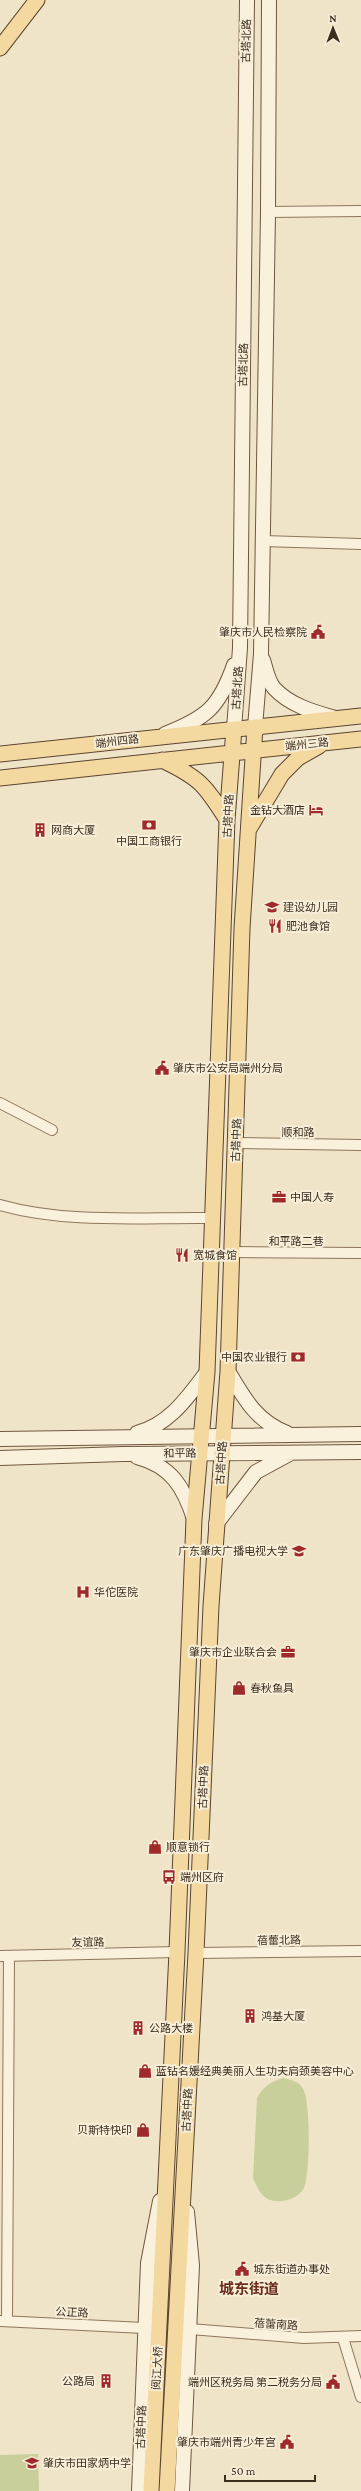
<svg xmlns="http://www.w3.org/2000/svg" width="361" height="2491" font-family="'Crimson Pro','Noto Sans SC',serif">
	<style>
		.green { fill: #c9cf9b }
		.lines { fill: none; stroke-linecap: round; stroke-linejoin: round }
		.street-casing { stroke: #8d765c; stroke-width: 12 }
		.secondary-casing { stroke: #6f573f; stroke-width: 16 }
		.primary-casing { stroke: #5b4430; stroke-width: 17 }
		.street { stroke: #faf1dc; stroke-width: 10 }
		.secondary { stroke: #faf1dc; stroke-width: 14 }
		.primary { stroke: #f3d9a0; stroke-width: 15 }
		.labels { text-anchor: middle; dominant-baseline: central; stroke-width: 4; stroke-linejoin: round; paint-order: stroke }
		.street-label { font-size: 11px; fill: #3d2e20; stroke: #f7eed8 }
		.poi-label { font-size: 11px; fill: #3d2e20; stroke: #f7eed8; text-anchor: start }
		.district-label { font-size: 15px; font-weight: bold; fill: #6b2e1e; stroke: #f7eed8 }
	</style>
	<rect width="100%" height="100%" fill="#f0e4c8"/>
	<!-- green -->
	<path class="green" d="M283,2078C291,2080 299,2081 303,2089C311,2102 310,2174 304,2188C298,2200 277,2205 266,2198C259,2193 256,2185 253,2178L257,2098C264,2086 270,2082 283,2078Z
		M38,2454L39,2491H0V2455Z"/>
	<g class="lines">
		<defs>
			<path id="street" d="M268,212L361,211
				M263,541L361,544
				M0,1103L52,1130
				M236,1143L361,1145
				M0,1205C67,1224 143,1217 212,1218
				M232,1252L361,1253
				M196,1953L361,1951
				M0,1956L177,1952
				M0,2321L144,2328
				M7,2321L9,1956
				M190,2329L304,2338L361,2336
				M343,2338L361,2397"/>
			<path id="secondary" d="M263,660C266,669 268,681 274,688C289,705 314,712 335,718
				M255,727L261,654L268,212L269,0
				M234,729L240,648L247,0
				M165,734C206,718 219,708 234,665
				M228,1371C244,1398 256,1421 287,1433
				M137,1433C170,1424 187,1398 207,1372
				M0,1439L361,1434
				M137,1457C171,1466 184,1487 194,1519
				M0,1458L123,1454L361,1452
				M216,1524L256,1472L291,1453
				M139,2491L148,2263L160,2201
				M182,2491L192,2265L187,2212"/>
			<path id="primary" d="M0,48L37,0
				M0,754L361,716
				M162,760C200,778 205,785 227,820
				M0,778L361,739
				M249,829L282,774L298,758L319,746
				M151,2491L177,1952L194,1519L207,1372L227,820L234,729
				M167,2491L196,1953L211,1606L228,1371L242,928L255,727"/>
		</defs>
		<!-- street casing -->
		<use href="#street" class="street-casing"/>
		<!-- secondary casing -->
		<use href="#secondary" class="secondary-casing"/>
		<!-- primary casing -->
		<use href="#primary" class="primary-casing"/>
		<!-- street -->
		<use href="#street" class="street"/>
		<!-- secondary -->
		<use href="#secondary" class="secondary"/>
		<!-- primary -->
		<use href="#primary" class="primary"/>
	</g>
	<!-- icons -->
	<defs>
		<symbol id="civic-bare" viewBox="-9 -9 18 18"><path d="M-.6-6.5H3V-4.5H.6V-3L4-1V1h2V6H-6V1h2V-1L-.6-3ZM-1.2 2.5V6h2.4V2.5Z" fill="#9e2a2b" stroke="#f7eed8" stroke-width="2.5" paint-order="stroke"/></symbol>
		<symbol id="hotel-bare" viewBox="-9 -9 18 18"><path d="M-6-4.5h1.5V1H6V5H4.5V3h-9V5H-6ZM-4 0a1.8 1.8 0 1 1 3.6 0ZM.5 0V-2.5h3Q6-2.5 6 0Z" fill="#9e2a2b" stroke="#f7eed8" stroke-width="2.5" paint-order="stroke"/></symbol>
		<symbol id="bank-bare" viewBox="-9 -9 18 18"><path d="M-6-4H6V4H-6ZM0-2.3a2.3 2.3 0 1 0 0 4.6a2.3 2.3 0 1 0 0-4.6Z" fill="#9e2a2b" stroke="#f7eed8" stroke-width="2.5" paint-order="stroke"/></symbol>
		<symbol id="building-bare" viewBox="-9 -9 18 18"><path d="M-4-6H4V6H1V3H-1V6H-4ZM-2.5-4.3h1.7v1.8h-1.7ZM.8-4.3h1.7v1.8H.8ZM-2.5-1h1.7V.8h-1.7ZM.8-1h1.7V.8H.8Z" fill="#9e2a2b" stroke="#f7eed8" stroke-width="2.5" paint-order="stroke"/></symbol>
		<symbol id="school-bare" viewBox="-9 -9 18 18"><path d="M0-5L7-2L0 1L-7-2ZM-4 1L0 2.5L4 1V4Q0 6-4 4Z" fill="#9e2a2b" stroke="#f7eed8" stroke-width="2.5" paint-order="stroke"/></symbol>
		<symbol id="restaurant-bare" viewBox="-9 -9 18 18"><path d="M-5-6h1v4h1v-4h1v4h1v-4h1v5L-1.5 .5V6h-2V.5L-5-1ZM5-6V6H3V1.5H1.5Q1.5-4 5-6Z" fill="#9e2a2b" stroke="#f7eed8" stroke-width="2.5" paint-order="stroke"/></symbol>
		<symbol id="office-bare" viewBox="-9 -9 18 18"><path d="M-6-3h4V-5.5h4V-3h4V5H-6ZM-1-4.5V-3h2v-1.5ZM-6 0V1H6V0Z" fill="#9e2a2b" stroke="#f7eed8" stroke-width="2.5" paint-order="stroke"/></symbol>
		<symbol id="university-bare" viewBox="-9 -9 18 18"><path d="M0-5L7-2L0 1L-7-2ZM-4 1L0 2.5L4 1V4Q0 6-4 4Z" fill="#9e2a2b" stroke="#f7eed8" stroke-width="2.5" paint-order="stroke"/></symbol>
		<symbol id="hospital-bare" viewBox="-9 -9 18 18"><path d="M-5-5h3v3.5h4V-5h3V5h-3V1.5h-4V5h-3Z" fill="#9e2a2b" stroke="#f7eed8" stroke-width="2.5" paint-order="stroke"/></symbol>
		<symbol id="shop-bare" viewBox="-9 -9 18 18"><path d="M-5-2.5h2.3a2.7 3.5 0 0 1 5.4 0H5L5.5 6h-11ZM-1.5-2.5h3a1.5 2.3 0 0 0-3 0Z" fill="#9e2a2b" stroke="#f7eed8" stroke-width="2.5" paint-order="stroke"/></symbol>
		<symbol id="bus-bare" viewBox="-9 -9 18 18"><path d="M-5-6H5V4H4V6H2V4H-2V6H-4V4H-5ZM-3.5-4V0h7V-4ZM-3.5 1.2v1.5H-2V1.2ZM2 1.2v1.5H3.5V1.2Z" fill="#9e2a2b" stroke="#f7eed8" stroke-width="2.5" paint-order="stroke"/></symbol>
	</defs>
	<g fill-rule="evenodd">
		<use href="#civic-bare" x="308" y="622" width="20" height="20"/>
		<use href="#hotel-bare" x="306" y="800" width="20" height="20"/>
		<use href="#bank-bare" x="139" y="815" width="20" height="20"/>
		<use href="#building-bare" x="30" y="820" width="20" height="20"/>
		<use href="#school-bare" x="262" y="897" width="20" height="20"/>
		<use href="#restaurant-bare" x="265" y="916" width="20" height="20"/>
		<use href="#civic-bare" x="152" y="1058" width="20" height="20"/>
		<use href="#office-bare" x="269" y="1187" width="20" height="20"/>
		<use href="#restaurant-bare" x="172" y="1245" width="20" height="20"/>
		<use href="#bank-bare" x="288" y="1347" width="20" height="20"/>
		<use href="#university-bare" x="289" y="1541" width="20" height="20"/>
		<use href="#hospital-bare" x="73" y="1582" width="20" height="20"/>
		<use href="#office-bare" x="278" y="1642" width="20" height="20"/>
		<use href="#shop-bare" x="229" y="1678" width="20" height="20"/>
		<use href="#shop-bare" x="145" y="1837" width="20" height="20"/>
		<use href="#bus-bare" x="159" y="1867" width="20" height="20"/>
		<use href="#building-bare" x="240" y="2006" width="20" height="20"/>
		<use href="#building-bare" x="128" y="2018" width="20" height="20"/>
		<use href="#shop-bare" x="135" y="2061" width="20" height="20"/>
		<use href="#shop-bare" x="133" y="2120" width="20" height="20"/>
		<use href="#civic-bare" x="232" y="2259" width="20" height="20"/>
		<use href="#building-bare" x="96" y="2371" width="20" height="20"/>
		<use href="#civic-bare" x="323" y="2372" width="20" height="20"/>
		<use href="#civic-bare" x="277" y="2432" width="20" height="20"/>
		<use href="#school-bare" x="22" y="2453" width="20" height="20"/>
	</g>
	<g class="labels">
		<!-- street labels -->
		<g class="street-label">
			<text transform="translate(246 41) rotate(-89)">古塔北路</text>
			<text transform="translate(243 365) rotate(-89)">古塔北路</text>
			<text transform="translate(237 688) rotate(-86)">古塔北路</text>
			<text transform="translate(117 741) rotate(-7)">端州四路</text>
			<text transform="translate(307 744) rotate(-6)">端州三路</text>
			<text transform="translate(228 816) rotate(-87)">古塔中路</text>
			<text x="298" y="1132">顺和路</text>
			<text transform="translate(236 1140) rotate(-88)">古塔中路</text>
			<text x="296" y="1241">和平路二巷</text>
			<text transform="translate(180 1453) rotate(-1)">和平路</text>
			<text transform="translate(221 1463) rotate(-86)">古塔中路</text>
			<text transform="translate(203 1787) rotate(-88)">古塔中路</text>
			<text transform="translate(279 1940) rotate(-1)">蓓蕾北路</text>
			<text transform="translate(88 1942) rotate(-1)">友谊路</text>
			<text transform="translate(187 2110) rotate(-87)">古塔中路</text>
			<text transform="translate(72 2312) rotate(3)">公正路</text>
			<text transform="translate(276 2324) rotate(4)">蓓蕾南路</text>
			<text transform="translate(157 2368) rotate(-87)">阅江大桥</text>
			<text transform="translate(141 2427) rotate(-88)">古塔中路</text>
		</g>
		<!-- poi labels -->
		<g class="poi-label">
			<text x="307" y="632" text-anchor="end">肇庆市人民检察院</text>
			<text x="305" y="810" text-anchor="end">金钻大酒店</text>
			<text x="51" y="830">网商大厦</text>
			<text x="149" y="841" text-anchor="middle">中国工商银行</text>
			<text x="283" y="907">建设幼儿园</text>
			<text x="286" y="926">肥池食馆</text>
			<text x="173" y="1068">肇庆市公安局端州分局</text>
			<text x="290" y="1197">中国人寿</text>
			<text x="193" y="1255">宽城食馆</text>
			<text x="287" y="1357" text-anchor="end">中国农业银行</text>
			<text x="288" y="1551" text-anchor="end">广东肇庆广播电视大学</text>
			<text x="94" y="1592">华佗医院</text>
			<text x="277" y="1652" text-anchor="end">肇庆市企业联合会</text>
			<text x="250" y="1688">春秋鱼具</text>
			<text x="166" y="1847">顺意锁行</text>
			<text x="180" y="1877">端州区府</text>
			<text x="261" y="2016">鸿基大厦</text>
			<text x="149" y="2028">公路大楼</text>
			<text x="156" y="2071">蓝钻名媛经典美丽人生功夫肩颈美容中心</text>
			<text x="132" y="2130" text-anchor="end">贝斯特快印</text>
			<text x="253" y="2269">城东街道办事处</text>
			<text x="95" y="2381" text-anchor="end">公路局</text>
			<text x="322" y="2382" text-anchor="end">端州区税务局 第二税务分局</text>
			<text x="276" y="2442" text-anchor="end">肇庆市端州青少年宫</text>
			<text x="43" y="2463">肇庆市田家炳中学</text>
		</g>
		<!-- district labels -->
		<g class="district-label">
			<text x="249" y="2289">城东街道</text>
		</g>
	</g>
	<!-- north arrow -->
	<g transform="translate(333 28) rotate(359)" stroke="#f7eed8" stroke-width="3" paint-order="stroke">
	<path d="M0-3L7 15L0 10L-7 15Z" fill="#3d2e20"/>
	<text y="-6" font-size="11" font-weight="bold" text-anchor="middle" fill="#3d2e20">N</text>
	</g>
	<!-- scale -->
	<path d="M225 2475v6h90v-6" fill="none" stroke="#3d2e20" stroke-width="2"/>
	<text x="231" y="2475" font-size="12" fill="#3d2e20" stroke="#f7eed8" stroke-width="3" paint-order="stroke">50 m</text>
</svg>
